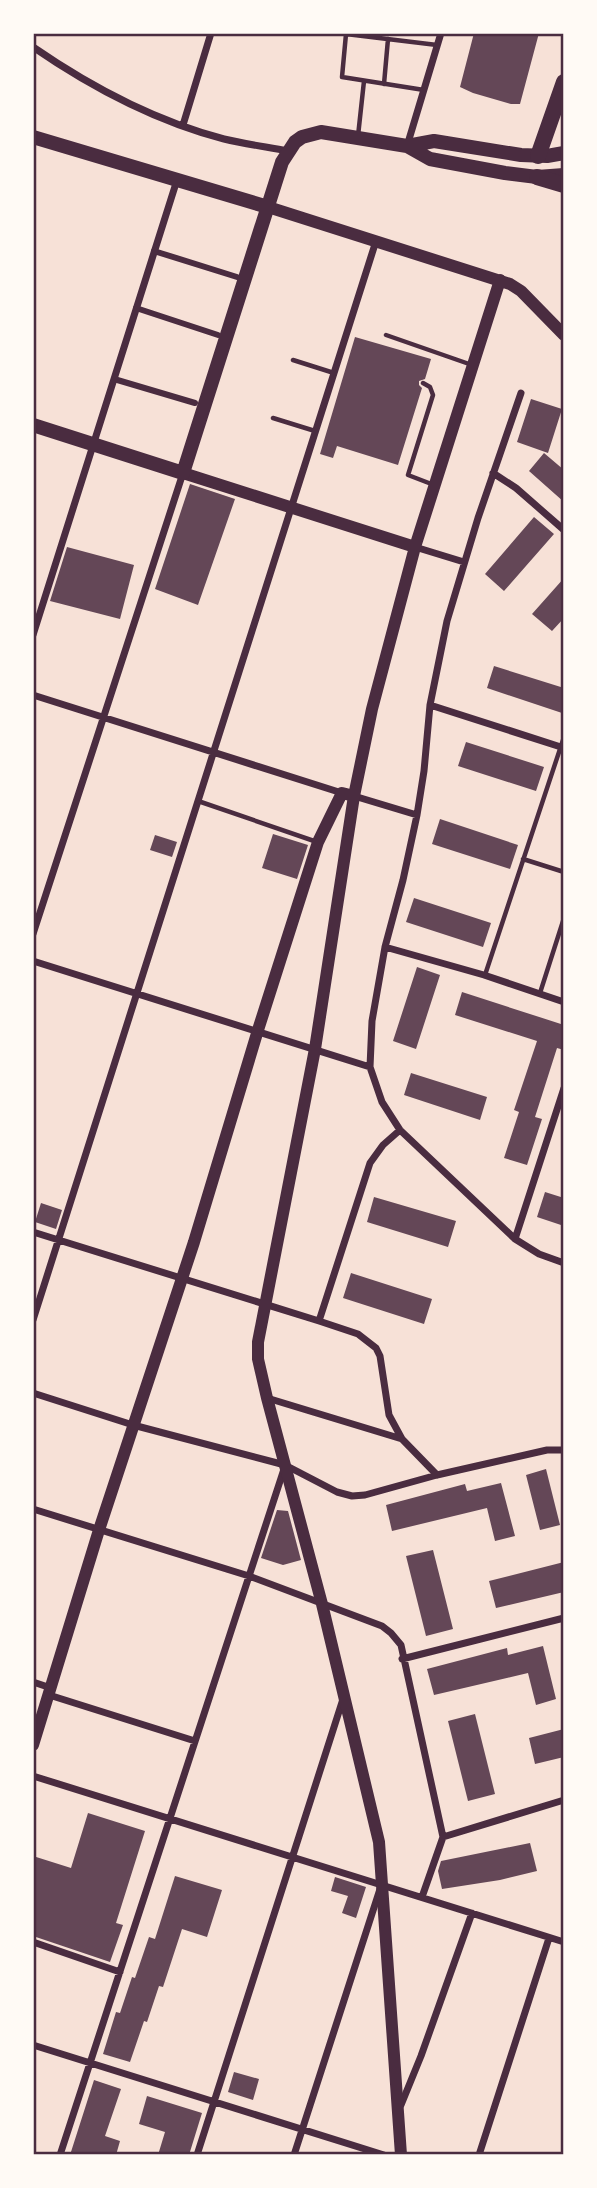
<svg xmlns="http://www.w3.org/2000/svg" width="597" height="2188" font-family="'Work Sans',sans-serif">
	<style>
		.building { fill: #644757 }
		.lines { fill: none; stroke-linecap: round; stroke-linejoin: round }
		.service { stroke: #4a2c40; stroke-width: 4.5 }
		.pedestrian { stroke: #4a2c40; stroke-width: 6 }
		.minor { stroke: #4a2c40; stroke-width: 7 }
		.tertiary { stroke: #4a2c40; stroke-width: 12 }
		.secondary { stroke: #4a2c40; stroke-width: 14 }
		.primary { stroke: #4a2c40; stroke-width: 16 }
		.neatline { fill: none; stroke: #4a2c40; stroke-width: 2.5 }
	</style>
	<rect width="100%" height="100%" fill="#f7e1d7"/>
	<!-- building -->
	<path class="building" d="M474,33H539L520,104H511L473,93L460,87Z
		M355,337L431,359L425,379L419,381V385L422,388L398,465L337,446L333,458L320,454Z
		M531,399L562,409L548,453L517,442Z
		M544,453L564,470V502L529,471Z
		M190,484L235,499L198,605L155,589Z
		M534,517L554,534L504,591L485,574Z
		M67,547L134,565L120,619L50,601Z
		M564,578V618L552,631L532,614Z
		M494,666L564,688V706L562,713L487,688Z
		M466,742L544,767L536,791L458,766Z
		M440,819L518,845L510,869L432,844Z
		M273,834L308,845L297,879L262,868Z
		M155,835L177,842L172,857L150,850Z
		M414,898L491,923L483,947L406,922Z
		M417,967L440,975L416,1049L393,1041Z
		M462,992L564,1025V1050L557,1048L535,1117L542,1119L527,1165L504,1158L519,1112L514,1110L537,1041L455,1015Z
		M411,1073L487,1097L480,1120L404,1095Z
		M545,1192L564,1198V1226L537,1217Z
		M374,1197L456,1221L448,1247L367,1222Z
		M41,1203L62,1210L56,1229L35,1222Z
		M351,1273L432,1299L424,1324L343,1298Z
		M546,1469L560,1525L540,1530L526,1475Z
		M501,1483L515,1536L495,1541L487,1508L392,1531L386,1505L465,1484L467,1491Z
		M277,1510L288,1511L301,1560L283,1565L261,1558Z
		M433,1550L453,1629L426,1636L406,1556Z
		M564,1562V1592L496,1608L489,1581Z
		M543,1646L556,1699L536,1705L528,1673L434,1695L427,1669L507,1648L508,1655Z
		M475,1714L495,1794L468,1801L448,1721Z
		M564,1729V1757L535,1764L529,1738Z
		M88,1813L145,1831L116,1923L123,1925L110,1962L33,1936V1856L71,1868Z
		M530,1843L537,1871L500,1880L442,1889L438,1871L441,1861Z
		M175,1876L222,1890L207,1937L182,1929L163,1987L159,1986L147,2022L144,2021L130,2062L103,2054L116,2012L120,2013L132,1977L135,1978L149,1937L155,1939Z
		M335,1877L366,1887L356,1918L342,1913L348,1896L331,1891Z
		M234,2072L259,2079L253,2100L228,2092Z
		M94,2080L121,2089L105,2136L120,2141L116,2155H70Z
		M147,2096L202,2113L189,2155H158L165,2132L139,2124Z"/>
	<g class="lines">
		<!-- service -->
		<path class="service" d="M384,84L388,39
			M424,90L342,77L346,34L437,45
			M358,136L364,81
			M386,335L472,365
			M293,360L334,373
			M423,383L430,387L433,395L408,475L434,485
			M273,418L315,431
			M198,801L317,842
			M523,859L564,872
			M485,975L564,737
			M540,993L564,918"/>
		<!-- pedestrian -->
		<path class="pedestrian" d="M154,251L237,277
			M136,308L218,335
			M114,379L195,403"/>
		<!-- minor -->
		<path class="minor" d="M33,47C91,87 155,121 224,139C245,144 267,147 288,151
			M183,125L211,33
			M407,146L441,33
			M521,393L478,518L447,621L430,705L424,771L417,815L403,880L385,947L372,1021L370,1067L382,1102L400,1130L515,1239L539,1254L564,1263
			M493,473L516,488L564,530
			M415,547L464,562
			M33,635L177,180
			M33,695L342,793
			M430,705L564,748
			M354,796L417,815
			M33,934L183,473
			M385,947L484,975L564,1002
			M33,961L370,1067
			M33,1232L319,1321L358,1334L376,1348L380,1356L389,1415L402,1439L437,1475
			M515,1239L564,1088
			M33,1320L376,241
			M319,1321L370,1163L383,1145L400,1130
			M33,1393L133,1425L285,1465L337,1492L352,1496L365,1495L437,1475L547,1450H564
			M267,1398L402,1439
			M33,1509L249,1576L382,1626L391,1633L401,1645L443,1837
			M402,1659L564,1618
			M33,1682L51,1688
			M49,1695L195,1741
			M33,1776L564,1942
			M443,1837L564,1800
			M422,1897L443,1837
			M33,1942L120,1972
			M33,2045L384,2155
			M401,2105L421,2056L472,1913
			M60,2155L284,1469
			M197,2155L343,1699
			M294,2155L380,1889
			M479,2155L549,1938"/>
		<!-- tertiary -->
		<path class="tertiary" d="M268,207L510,284L521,291L564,335
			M183,473L415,547
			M33,1745L99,1530L194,1242L258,1030L318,842L342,793L354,796
			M401,2155L379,1842L322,1604L267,1398L258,1359V1342L315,1049L354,796L372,709L415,547L500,280"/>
		<!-- secondary -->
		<path class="secondary" d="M33,137L268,207
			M407,146L430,159L505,173L537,177L564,175
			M33,425L183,473L282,162L295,142L302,137L321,132L407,146L434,141L521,155L547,156L564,153"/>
		<!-- primary -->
		<path class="primary" d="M538,156L564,82
			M537,177L564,185"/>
	</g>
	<!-- border -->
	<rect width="597" height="2188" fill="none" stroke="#fffaf5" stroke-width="70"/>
	<rect x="35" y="35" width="527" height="2118" class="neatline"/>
</svg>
